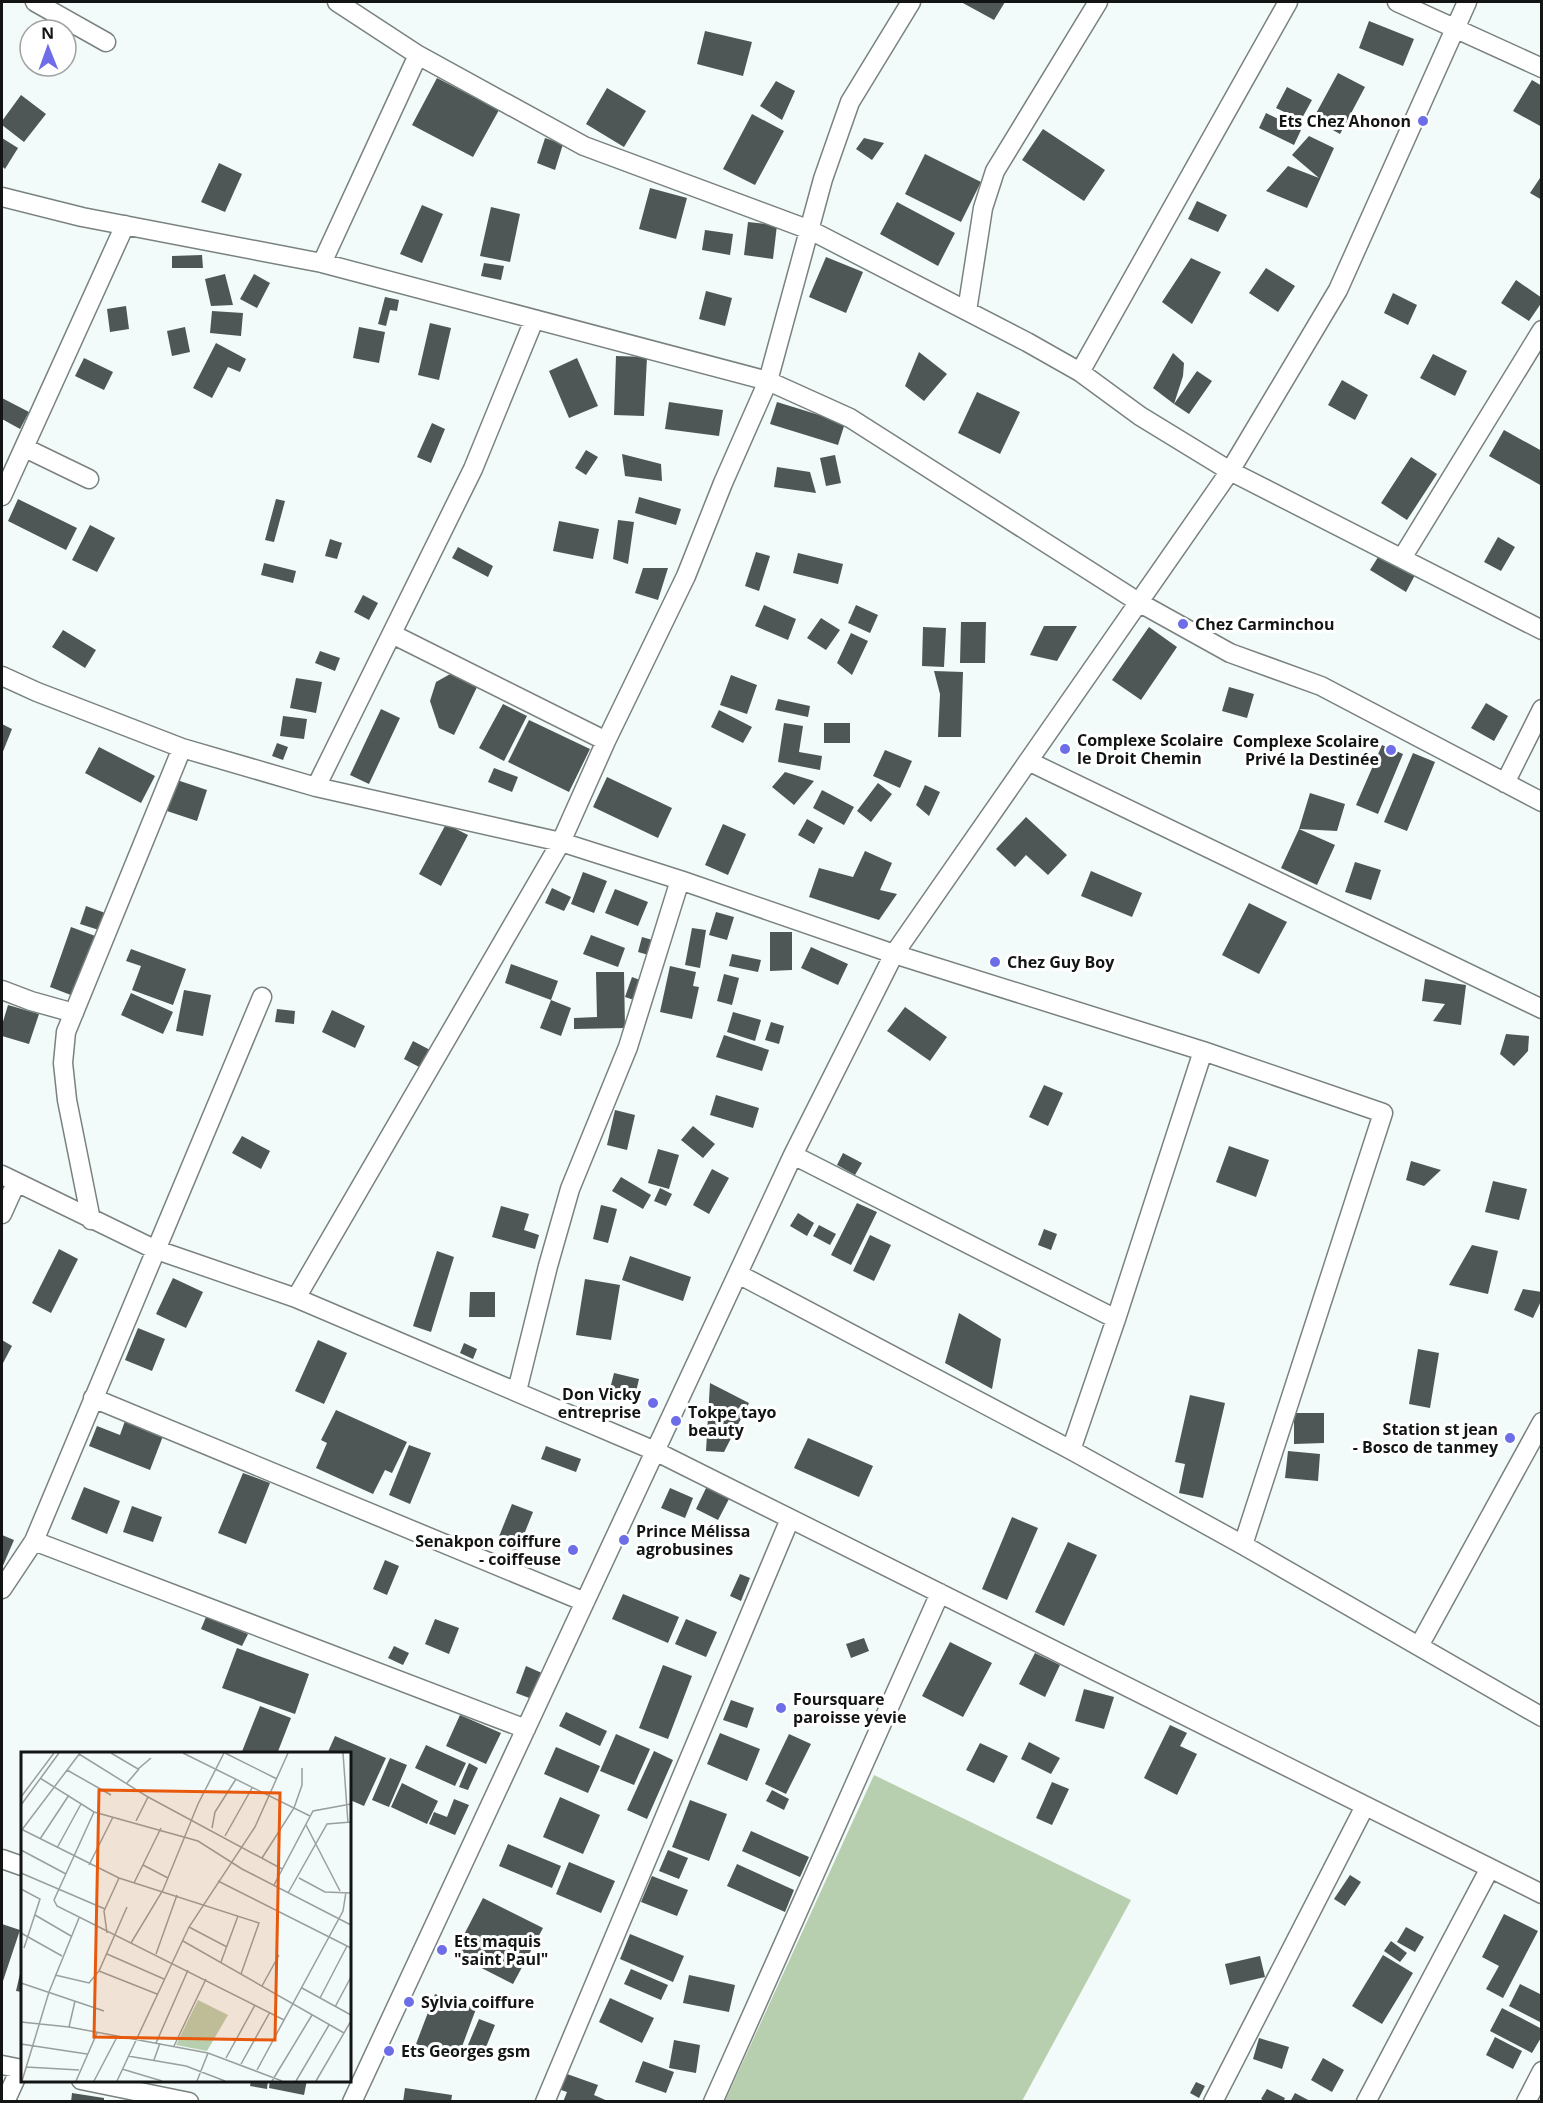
<svg xmlns="http://www.w3.org/2000/svg" width="1543" height="2103" font-family="'Open Sans',sans-serif">
	<style>
		.green { fill: #b8cfaf }
		.building { fill: #4e5656 }
		.lines { fill: none; stroke-linecap: round; stroke-linejoin: round }
		.street-casing { stroke: #79827f; stroke-width: 21 }
		.street { stroke: #fff; stroke-width: 18 }
		.poi-dot { fill: #6c6de7; stroke: #fff; stroke-width: 2 }
		.labels { text-anchor: middle; dominant-baseline: central; stroke-width: 6; stroke-linejoin: round; paint-order: stroke }
		.poi-label { font-size: 16px; font-weight: bold; fill: #121514; stroke: #fff; text-anchor: start }
		.inset-road { fill: none; stroke: #989f9d; stroke-width: 1.5 }
		.view { fill: #e8590c; fill-opacity: 0.15; stroke: #e8590c; stroke-width: 3 }
		.inset-edge { fill: none; stroke: #121514; stroke-width: 3 }
	</style>
	<rect width="100%" height="100%" fill="#f2fbf9"/>
	<!-- green -->
	<path class="green" d="M874,1775L1131,1900L1022,2101H725Z"/>
	<!-- building -->
	<path class="building" d="M961,2H1005L994,20Z
		M1369,21L1414,39L1403,66L1359,48Z
		M705,31L752,42L743,76L697,64Z
		M1338,73L1365,87L1340,134L1313,119Z
		M437,78L499,110L473,157L412,125Z
		M1532,80L1542,86V127L1513,111Z
		M776,81L795,91L782,120L760,106Z
		M1287,87L1312,100L1301,120L1276,108Z
		M607,88L646,111L624,147L586,124Z
		M21,95L46,114L24,142L2,125V121Z
		M1266,113L1301,130L1294,145L1259,128Z
		M752,114L784,131L755,185L723,169Z
		M1043,129L1105,170L1084,201L1022,160Z
		M1309,136L1334,148L1307,208L1266,191L1288,166L1319,178L1292,155Z
		M2,138L18,148L5,169L2,166Z
		M545,138L563,144L555,170L537,163Z
		M864,138L884,143L872,160L856,149Z
		M925,154L981,182L961,222L905,194Z
		M219,163L242,174L225,212L201,202Z
		M1542,175V200L1530,193Z
		M650,188L687,198L676,239L639,229Z
		M1197,201L1227,215L1218,232L1188,219Z
		M897,202L955,233L938,266L880,234Z
		M422,205L443,214L422,263L400,254Z
		M491,207L520,214L510,262L480,256Z
		M748,222L777,225L773,259L744,255Z
		M705,230L733,234L730,255L702,250Z
		M202,255L203,268H172V256Z
		M826,257L863,272L846,313L809,297Z
		M1191,258L1221,272L1192,324L1162,302Z
		M484,263L504,266L501,280L481,276Z
		M1266,268L1295,286L1278,312L1249,293Z
		M225,274L233,305L211,306L205,279Z
		M254,274L270,283L257,308L240,299Z
		M1516,280L1542,298V302L1529,321L1501,303Z
		M706,291L732,298L725,326L699,319Z
		M1393,293L1417,305L1408,325L1384,313Z
		M385,297L399,300L397,311L390,310L386,326L378,324Z
		M126,306L129,329L110,332L107,309Z
		M212,311L243,313L241,336L210,333Z
		M430,323L451,328L439,380L418,375Z
		M185,327L190,352L172,356L167,331Z
		M359,327L385,332L379,363L353,358Z
		M216,343L246,359L240,372L228,367L212,398L193,388Z
		M919,352L947,374L924,401L905,386Z
		M1173,353L1184,363L1183,376L1174,404L1153,388Z
		M1433,354L1467,371L1455,396L1420,378Z
		M616,356L647,357L644,416L614,415Z
		M84,358L113,372L104,390L75,376Z
		M577,358L598,406L569,418L549,371Z
		M1197,371L1212,381L1189,414L1174,404Z
		M1342,380L1368,395L1355,420L1328,405Z
		M977,392L1020,412L1000,454L958,433Z
		M2,398L29,412L20,429L2,419Z
		M669,402L723,410L719,436L665,429Z
		M777,402L845,423L838,445L770,424Z
		M432,423L445,429L431,463L417,457Z
		M1504,430L1542,451V486L1489,456Z
		M586,450L598,457L586,475L575,468Z
		M622,454L661,464L662,481L625,476Z
		M835,455L841,483L826,486L820,458Z
		M1411,457L1437,474L1407,520L1381,503Z
		M777,467L810,472L816,493L774,487Z
		M639,497L681,509L676,525L635,513Z
		M18,499L77,528L66,550L8,521Z
		M276,499L285,501L274,542L265,540Z
		M618,520L634,522L628,564L613,559Z
		M559,521L599,529L593,559L553,551Z
		M90,525L115,538L97,572L72,560Z
		M1498,537L1515,547L1501,571L1484,562Z
		M330,539L342,543L337,559L325,556Z
		M458,547L493,566L488,577L452,558Z
		M756,552L770,556L759,591L745,586Z
		M798,553L843,564L838,584L793,573Z
		M1380,554L1415,575L1406,592L1370,570Z
		M264,563L296,571L293,583L261,575Z
		M643,568H668L658,600L635,593Z
		M363,595L378,603L369,620L354,612Z
		M764,605L796,619L788,640L755,626Z
		M856,605L878,615L870,633L848,623Z
		M821,618L840,630L826,650L807,638Z
		M961,622H986L985,663H960Z
		M1044,626H1077L1057,661L1030,655Z
		M923,627L946,628L944,667L922,666Z
		M1149,627L1177,647L1141,700L1112,680Z
		M63,630L96,650L85,668L52,647Z
		M851,633L868,641L852,675L837,663Z
		M320,651L340,658L335,671L315,663Z
		M934,671L963,672L961,737H938L940,694Z
		M452,673L478,685L454,735L439,728L430,701L436,682Z
		M731,675L757,685L747,714L720,705Z
		M296,678L322,682L316,713L290,708Z
		M1229,687L1254,694L1247,718L1222,711Z
		M778,699L810,706L808,717L775,710Z
		M1486,703L1508,716L1494,741L1471,728Z
		M503,704L527,716L504,761L479,748Z
		M381,709L400,718L369,784L350,775Z
		M719,710L752,727L743,743L711,727Z
		M283,716L307,719L304,739L280,736Z
		M529,720L590,749L569,792L508,762Z
		M784,723L803,726L799,752L822,756L820,770L778,762Z
		M824,723H850V743H824Z
		M2,724L12,729L2,754Z
		M277,743L288,747L283,760L272,756Z
		M1382,745L1403,754L1378,814L1356,805Z
		M99,747L155,776L141,803L85,773Z
		M885,750L912,761L900,788L873,776Z
		M1413,753L1435,762L1407,831L1384,822Z
		M494,768L518,777L512,792L488,782Z
		M785,772L814,781L794,805L772,787Z
		M607,777L672,808L658,838L593,807Z
		M177,780L207,790L197,821L167,811Z
		M878,783L892,794L871,822L857,811Z
		M925,785L940,792L929,816L916,805Z
		M822,790L854,807L844,825L813,808Z
		M1310,793L1345,804L1337,831L1299,829Z
		M1026,817L1067,855L1048,875L1026,855L1015,867L996,849Z
		M807,819L823,828L814,844L798,835Z
		M446,824L468,835L441,886L419,874Z
		M723,824L746,834L728,875L705,865Z
		M1299,829L1335,845L1317,885L1281,868Z
		M865,851L892,863L880,890L897,894L879,920L809,897L819,868L853,877Z
		M1355,862L1381,870L1371,900L1345,892Z
		M1091,871L1142,893L1132,917L1081,896Z
		M583,872L607,881L594,913L571,904Z
		M552,888L571,897L564,911L545,903Z
		M615,889L648,902L638,926L605,913Z
		M1249,903L1287,922L1259,974L1222,955Z
		M86,906L108,914L102,931L80,924Z
		M716,912L734,917L727,940L709,935Z
		M71,927L98,937L76,997L50,987Z
		M692,928L706,930L700,968L685,965Z
		M770,932H792V970L770,971Z
		M591,935L625,948L618,967L583,954Z
		M642,937L656,941L652,956L638,952Z
		M811,947L848,964L838,985L801,968Z
		M131,949L186,969L173,1005L132,990L141,966L126,961Z
		M732,954L761,960L758,972L729,966Z
		M511,964L558,981L551,1000L505,983Z
		M670,966L696,972L693,986L699,987L692,1019L660,1012Z
		M596,972H624L625,1028L574,1029V1018L597,1017Z
		M724,974L739,978L732,1005L717,1001Z
		M632,977L640,980L634,1000L625,997Z
		M1425,979L1466,985L1461,1025L1433,1021L1445,1004L1422,1001Z
		M184,990L211,995L203,1036L176,1031Z
		M131,993L173,1012L163,1034L121,1015Z
		M551,1000L571,1008L561,1036L540,1028Z
		M8,1005L39,1014L29,1044L2,1036V1025Z
		M905,1007L947,1037L930,1061L887,1031Z
		M277,1009L295,1011L294,1024L275,1022Z
		M332,1010L365,1026L355,1048L322,1032Z
		M733,1012L761,1020L755,1041L727,1032Z
		M771,1022L784,1026L779,1044L765,1040Z
		M1506,1034L1529,1036L1528,1051L1514,1066L1500,1054Z
		M724,1035L769,1050L762,1071L716,1057Z
		M413,1041L432,1051L423,1069L404,1059Z
		M1044,1085L1063,1093L1048,1126L1029,1117Z
		M716,1095L759,1108L753,1128L710,1115Z
		M615,1110L635,1115L627,1150L607,1145Z
		M693,1126L715,1144L703,1158L681,1140Z
		M242,1136L270,1151L261,1169L232,1153Z
		M1229,1146L1269,1160L1256,1197L1216,1182Z
		M658,1149L679,1155L669,1189L648,1183Z
		M843,1153L862,1163L855,1175L837,1165Z
		M1411,1161L1441,1170L1424,1186L1406,1180Z
		M712,1169L729,1178L709,1214L693,1205Z
		M621,1177L651,1195L643,1209L612,1191Z
		M1493,1181L1527,1189L1519,1220L1485,1212Z
		M660,1188L672,1194L666,1206L654,1201Z
		M857,1203L877,1212L851,1265L831,1255Z
		M601,1205L617,1209L608,1243L593,1239Z
		M501,1206L529,1214L524,1230L539,1235L535,1249L492,1237Z
		M798,1213L814,1223L807,1236L790,1226Z
		M819,1225L836,1234L830,1245L813,1236Z
		M1044,1229L1057,1234L1051,1250L1038,1245Z
		M870,1235L891,1245L874,1281L853,1271Z
		M1472,1245L1498,1251L1488,1294L1449,1285Z
		M59,1249L78,1259L51,1313L32,1303Z
		M437,1251L454,1257L431,1332L413,1326Z
		M630,1256L691,1277L683,1301L622,1280Z
		M173,1278L203,1292L186,1328L156,1314Z
		M585,1279L620,1285L611,1340L576,1335Z
		M1523,1289L1542,1292V1299L1533,1318L1514,1310Z
		M470,1292H495V1317H469Z
		M959,1313L1001,1339L992,1389L945,1363Z
		M138,1328L165,1339L152,1371L125,1360Z
		M2,1340L12,1346L2,1365Z
		M318,1340L347,1353L324,1404L295,1391Z
		M464,1343L477,1349L473,1359L460,1353Z
		M1418,1349L1439,1353L1430,1408L1409,1404Z
		M614,1373L639,1379L635,1396L610,1389Z
		M710,1383L749,1403L724,1452L706,1451Z
		M1190,1395L1225,1403L1203,1498L1179,1493L1185,1464L1175,1462Z
		M336,1410L407,1442L392,1473L385,1470L373,1494L316,1468L327,1443L321,1440Z
		M1294,1413H1324V1443L1294,1444Z
		M125,1421L163,1436L150,1470L89,1446L97,1426L120,1435Z
		M808,1438L873,1466L859,1497L794,1468Z
		M409,1445L431,1453L410,1504L389,1495Z
		M546,1446L581,1459L576,1472L541,1459Z
		M1288,1451L1320,1454L1318,1481L1285,1478Z
		M243,1473L270,1483L246,1544L218,1533Z
		M707,1486L730,1497L718,1520L696,1509Z
		M84,1487L120,1501L107,1534L71,1519Z
		M670,1488L693,1498L685,1518L661,1508Z
		M512,1504L533,1512L517,1552L496,1544Z
		M132,1506L162,1517L153,1542L123,1532Z
		M1012,1517L1038,1528L1007,1600L982,1589Z
		M2,1535L14,1540L2,1568Z
		M1068,1542L1097,1555L1064,1626L1035,1612Z
		M385,1560L399,1566L387,1595L373,1589Z
		M740,1574L750,1578L741,1601L730,1596Z
		M623,1594L679,1617L668,1643L612,1619Z
		M206,1617L248,1634L242,1646L201,1629Z
		M435,1619L459,1628L449,1654L425,1644Z
		M686,1619L717,1632L706,1657L675,1644Z
		M864,1638L869,1651L851,1658L846,1644Z
		M950,1642L992,1663L963,1717L922,1696Z
		M394,1646L409,1653L403,1665L388,1658Z
		M237,1648L309,1674L295,1714L222,1688Z
		M1035,1653L1060,1665L1045,1697L1019,1684Z
		M663,1665L692,1676L668,1739L639,1728Z
		M526,1666L542,1673L532,1699L516,1693Z
		M1084,1689L1114,1697L1104,1729L1075,1721Z
		M731,1700L754,1708L747,1728L723,1720Z
		M260,1706L291,1718L277,1754H241Z
		M566,1712L607,1731L600,1746L559,1726Z
		M460,1715L501,1733L486,1764L446,1746Z
		M1170,1725L1187,1733L1180,1746L1197,1754L1177,1795L1144,1778Z
		M720,1733L760,1749L747,1781L707,1764Z
		M616,1734L650,1749L634,1785L600,1771Z
		M789,1734L811,1744L786,1794L765,1784Z
		M335,1736L386,1758L364,1806L350,1800V1754H327Z
		M1029,1742L1060,1758L1051,1774L1021,1759Z
		M980,1743L1008,1756L994,1783L966,1770Z
		M426,1745L466,1763L455,1786L415,1768Z
		M556,1747L600,1766L588,1793L544,1774Z
		M654,1751L673,1760L647,1819L627,1810Z
		M390,1758L407,1765L389,1807L372,1800Z
		M469,1763L478,1768L468,1790L459,1787Z
		M1052,1782L1069,1789L1052,1825L1036,1818Z
		M402,1783L438,1801L427,1824L391,1807Z
		M772,1790L789,1799L784,1810L766,1801Z
		M560,1797L600,1815L583,1854L543,1837Z
		M454,1799L469,1805L455,1835L429,1824L434,1812L447,1817Z
		M690,1800L727,1814L709,1861L672,1847Z
		M751,1831L809,1857L800,1877L742,1851Z
		M508,1844L561,1866L552,1888L499,1866Z
		M668,1850L688,1858L679,1879L659,1871Z
		M569,1862L615,1881L601,1913L556,1894Z
		M737,1864L794,1890L785,1912L727,1886Z
		M1350,1875L1361,1882L1345,1906L1334,1899Z
		M652,1876L688,1890L677,1916L641,1902Z
		M483,1898L543,1928L513,1984L454,1954Z
		M1504,1914L1538,1931L1503,1998L1486,1989L1499,1966L1482,1957Z
		M2,1924L20,1930L2,1984Z
		M1406,1927L1424,1937L1415,1952L1397,1942Z
		M630,1934L684,1956L673,1982L620,1959Z
		M1391,1941L1407,1953L1400,1962L1384,1951Z
		M1383,1955L1413,1973L1382,2024L1352,2006Z
		M1260,1956L1265,1977L1230,1985L1225,1964Z
		M22,1965V1992L16,1991Z
		M631,1969L668,1985L661,2000L624,1984Z
		M689,1975L735,1985L729,2012L683,2003Z
		M1520,1984L1542,1995V2023L1509,2006Z
		M435,1994L476,2009L457,2060L416,2044Z
		M610,1998L654,2018L642,2043L599,2022Z
		M1502,2008L1542,2029V2036L1532,2053L1490,2031Z
		M479,2019L495,2025L484,2052L468,2045Z
		M1495,2037L1522,2051L1513,2069L1486,2055Z
		M1259,2038L1289,2047L1282,2069L1253,2059Z
		M674,2040L700,2045L696,2073L669,2068Z
		M1323,2058L1344,2070L1332,2092L1311,2080Z
		M643,2061L674,2072L666,2093L635,2082Z
		M567,2074L598,2085L594,2095L610,2102H563L567,2092L561,2090Z
		M251,2080H268L267,2089L250,2086Z
		M270,2080H307L304,2095L269,2088Z
		M1196,2082L1205,2086L1199,2098L1190,2093Z
		M405,2088L452,2095L451,2102H403Z
		M1267,2089L1285,2098L1283,2102H1266L1261,2099Z
		M72,2093L104,2098V2102H71Z
		M1295,2093L1312,2102H1290Z"/>
	<g class="lines">
		<defs>
			<path id="street" d="M35,2L106,42
				M1397,2L1542,68
				M418,55L584,146L810,230L1027,342L1080,372L1140,416L1230,471L1542,630
				M2,197L82,217L322,263L768,381L850,418L1140,603L1230,653L1321,686L1542,802
				M322,263L418,55L337,2
				M967,311L983,208L995,171L1098,2
				M1080,372L1288,2
				M25,448L89,479
				M2,496L125,225
				M1402,558L1542,330
				M392,634L606,741
				M2,676L37,692L182,748L316,787L561,842L680,880L894,954L1203,1051L1383,1113L1243,1545
				M1028,761L1542,1009
				M1505,783L1542,709
				M316,787L473,469L534,320
				M2,990L31,1001L74,1013
				M793,1155L1116,1319
				M2,1175L154,1249L296,1298L655,1451L1542,1894
				M2,1214L16,1183
				M91,1220L67,1100L63,1063L66,1032L182,748
				M738,1274L1071,1450L1243,1545L1542,1717
				M296,1298L561,842L606,741L686,576L723,483L768,381L823,179L850,102L911,2
				M517,1391L548,1266L570,1189L628,1047L680,880
				M93,1398L585,1602
				M1071,1450L1116,1319L1203,1051
				M34,1541L526,1729
				M2,1589L34,1541L262,997
				M1419,1646L1542,1422
				M2,1859L22,1866
				M2,2065L22,2069
				M81,2080L189,2102
				M5,2102L20,2069
				M352,2102L793,1155L894,954L1230,471L1338,290L1467,2
				M545,2102L790,1519
				M713,2102L940,1593
				M1213,2102L1365,1806
				M1366,2102L1490,1868
				M1526,2102L1542,2071"/>
		</defs>
		<!-- street casing -->
		<use href="#street" class="street-casing"/>
		<!-- street -->
		<use href="#street" class="street"/>
	</g>
	<!-- markers -->
	<g class="poi-dot">
		<circle cx="1423" cy="121" r="6"/>
		<circle cx="1183" cy="624" r="6"/>
		<circle cx="1065" cy="749" r="6"/>
		<circle cx="1391" cy="750" r="6"/>
		<circle cx="995" cy="962" r="6"/>
		<circle cx="653" cy="1403" r="6"/>
		<circle cx="676" cy="1421" r="6"/>
		<circle cx="1510" cy="1438" r="6"/>
		<circle cx="624" cy="1540" r="6"/>
		<circle cx="573" cy="1550" r="6"/>
		<circle cx="781" cy="1708" r="6"/>
		<circle cx="442" cy="1950" r="6"/>
		<circle cx="409" cy="2002" r="6"/>
		<circle cx="389" cy="2051" r="6"/>
	</g>
	<g class="labels">
		<!-- poi labels -->
		<g class="poi-label">
			<text x="1411" y="121" text-anchor="end">Ets Chez Ahonon</text>
			<text x="1195" y="624">Chez Carminchou</text>
			<text x="1077" y="740">Complexe Scolaire<tspan x="1077" dy="18">le Droit Chemin</tspan></text>
			<text x="1379" y="741" text-anchor="end">Complexe Scolaire<tspan x="1379" dy="18">Privé la Destinée</tspan></text>
			<text x="1007" y="962">Chez Guy Boy</text>
			<text x="641" y="1394" text-anchor="end">Don Vicky<tspan x="641" dy="18">entreprise</tspan></text>
			<text x="688" y="1412">Tokpe tayo<tspan x="688" dy="18">beauty</tspan></text>
			<text x="1498" y="1429" text-anchor="end">Station st jean<tspan x="1498" dy="18">- Bosco de tanmey</tspan></text>
			<text x="636" y="1531">Prince Mélissa<tspan x="636" dy="18">agrobusines</tspan></text>
			<text x="561" y="1541" text-anchor="end">Senakpon coiffure<tspan x="561" dy="18">- coiffeuse</tspan></text>
			<text x="793" y="1699">Foursquare<tspan x="793" dy="18">paroisse yevie</tspan></text>
			<text x="454" y="1941">Ets maquis<tspan x="454" dy="18">"saint Paul"</tspan></text>
			<text x="421" y="2002">Sylvia coiffure</text>
			<text x="401" y="2051">Ets Georges gsm</text>
		</g>
	</g>
	<!-- overview -->
	<g transform="translate(21 1752)">
		<rect width="330" height="330" fill="#f2fbf9"/>
		<path d="M177,248L207,263L186,299L155,293Z" fill="#b8cfaf"/>
		<path class="inset-road" d="M90,1L117,17L130,6M162,1L289,64M204,1L256,27M322,1L327,71M58,2L127,45L115,69M46,18L90,43M19,26L73,60L177,89L221,117L330,173M106,31L118,17M0,45L33,1M127,45L261,117M0,53L38,1M73,60L33,148L36,154L263,268M285,73L319,139M191,76L194,60L215,27M0,77L98,126L238,171L220,222M0,79L59,1M204,84L231,36M19,87L48,43M36,96L60,52M0,98L45,122M241,106L273,56L281,33V16M68,113L92,65M122,113L147,126M0,121L84,157M278,126L304,140L330,141M197,129L330,196M113,131L140,76M253,133L292,59L330,52M0,137L19,147L3,196M267,141L306,72L330,70M14,163L50,184M168,175L206,195M0,181L41,204M86,181L83,159L98,126M162,189L323,281M110,191L142,138L177,52L203,1M86,202L143,227M135,202L156,143M200,210L217,164M78,219L136,242M34,223L68,231L78,219L106,155M0,231L83,259M241,234L258,203M281,236L330,263M299,246L326,194M314,255L330,225M0,270L48,275L187,301L261,329M48,275L54,249M135,291L167,218M0,292L66,302M153,294L185,227M107,304L165,314L204,329M205,306L234,253M133,308L139,291M220,312L249,260M5,315L58,318M101,317L141,329M236,318L322,159L325,140M1,329L28,240L58,166M55,329L76,281M73,329L96,285M96,329L168,175L234,75L267,1M176,329L187,301M251,329L291,263M275,329L308,273M295,329L330,269"/>
		<path class="view" d="M78,38L259,41L254,288L73,285Z"/>
		<rect width="330" height="330" class="inset-edge"/>
	</g>
	<!-- border -->
	<rect width="1543" height="2103" fill="none" stroke="#121514" stroke-width="6"/>
	<!-- north arrow -->
	<g transform="translate(48 48) rotate(359)"><circle r="28" fill="#ffffff" stroke="#a0a1a1" stroke-width="1.5"/>
	<path d="M0-4.5L10 22L0 15L-10 22Z" fill="#6c6de7"/>
	<text y="-9" font-size="16" font-weight="bold" text-anchor="middle" fill="#121514">N</text>
	</g>
</svg>
